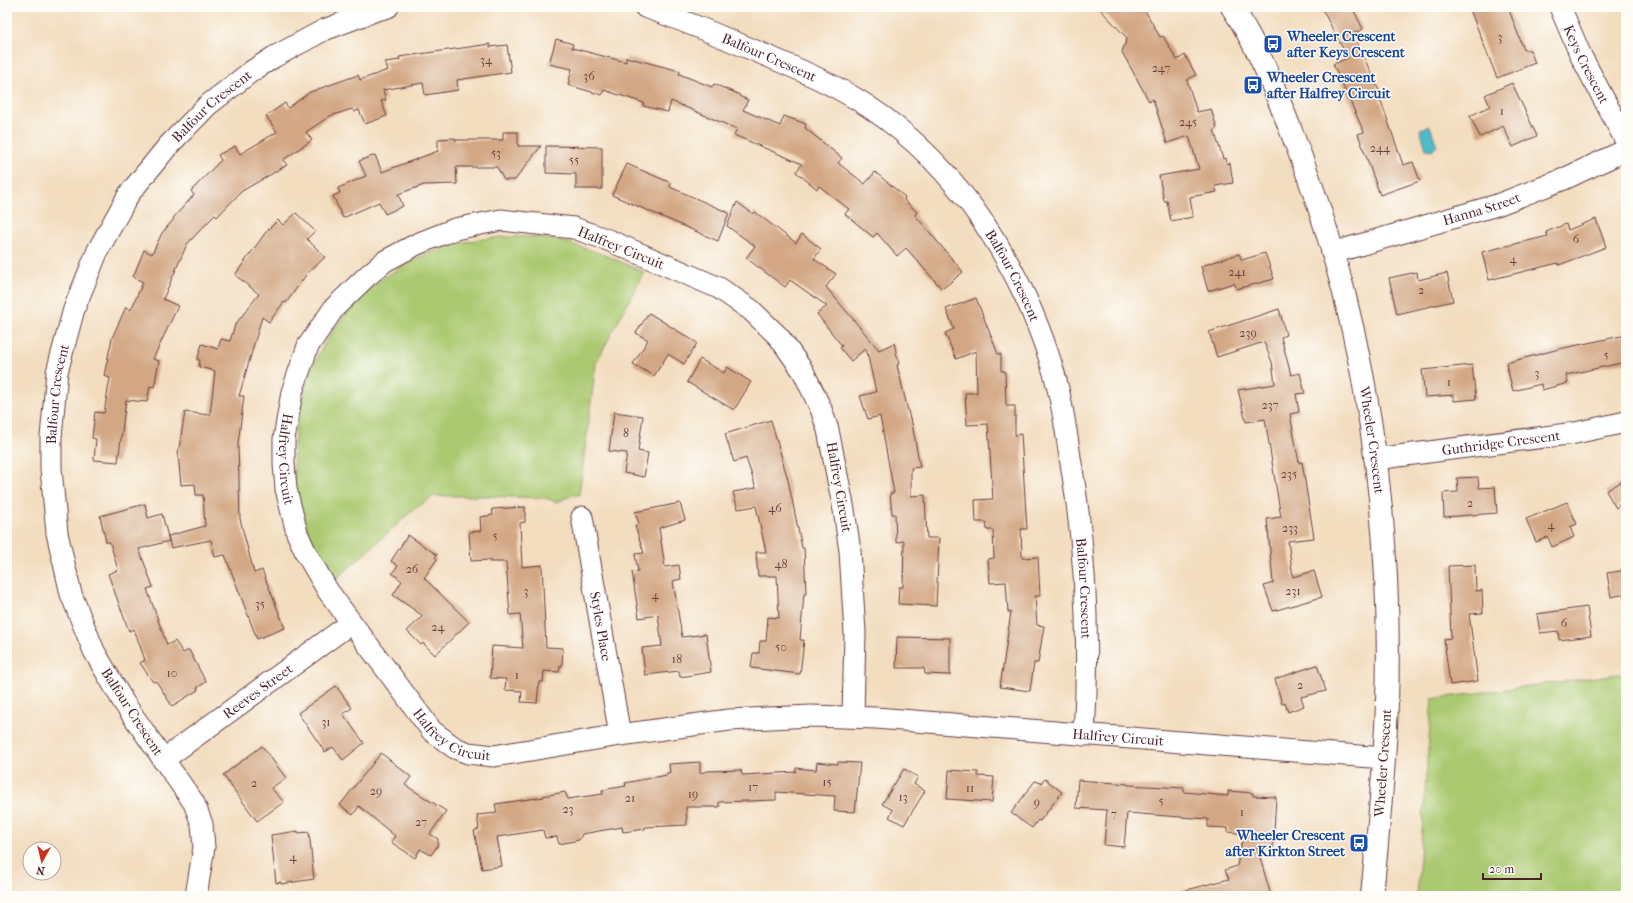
<svg xmlns="http://www.w3.org/2000/svg" width="1633" height="903" font-family="'IM FELL French Canon',serif">
	<style>
		.green { fill: #aac970; stroke: #7a744e }
		.water { fill: #4fbcc9; stroke: #4c6e7a }
		.building { fill: #d3a784 }
		.lines { fill: none; stroke-linecap: round; stroke-linejoin: round }
		.minor-casing { stroke: #633c41; stroke-width: 23 }
		.tertiary-casing { stroke: #633c41; stroke-width: 24 }
		.minor { stroke: #fff; stroke-width: 21 }
		.tertiary { stroke: #fff; stroke-width: 22 }
		.labels { text-anchor: middle; dominant-baseline: central; stroke-width: 3; stroke-linejoin: round; paint-order: stroke }
		.number-label { font-size: 12px; fill: #6c4141 }
		.transit-label { font-size: 14px; font-weight: bold; fill: #164399; stroke: #fdfcf7; text-anchor: start }
		.street-label { font-size: 14px; fill: #4a1f2b; stroke: #fdfcf7 }
	</style>
	<rect width="100%" height="100%" fill="#fdfcf7"/>
	<filter id="ink" filterUnits="userSpaceOnUse"><feTurbulence type="fractalNoise" baseFrequency=".025" numOctaves="2"/><feDisplacementMap in="SourceGraphic" scale="8" xChannelSelector="R" yChannelSelector="G"/><feConvolveMatrix kernelMatrix="1 2 1 2 8 2 1 2 1" color-interpolation-filters="sRGB"/></filter>
	<filter id="wash" filterUnits="userSpaceOnUse"><feTurbulence type="fractalNoise" baseFrequency=".012" numOctaves="4" result="noise"/><feDisplacementMap in="SourceGraphic" scale="16" xChannelSelector="R" yChannelSelector="G"/><feGaussianBlur stdDeviation="0.9" result="paint"/><feColorMatrix in="noise" values="0 0 0 0 0 0 0 0 0 0 0 0 0 0 0 0 0 1.4 0 .05"/><feComposite in="paint" operator="in"/></filter>
	<g filter="url(#wash)">
		<rect width="100%" height="100%" fill="#f3ddbf"/>
		<!-- green -->
		<path class="green" d="M502,237C519,237 535,236 551,239C583,245 614,259 644,272L596,363L579,495H573L557,502L545,498L485,496H434L413,510L331,584C317,555 301,527 296,495C281,390 336,286 437,250C458,242 480,239 502,237Z
			M1626,673V896H1417L1432,699Z"/>
		<!-- water -->
		<path class="water" d="M1430,126L1437,146L1432,150L1426,149L1420,129Z"/>
		<g id="blocks">
			<!-- building -->
			<path class="building" d="M1098,7H1143L1160,37L1163,36L1177,60L1185,55L1196,75L1187,80L1197,112L1211,109L1217,128L1214,130L1223,159L1226,158L1227,164L1230,163L1233,183L1215,186L1217,192L1190,197L1193,217L1171,221L1167,201H1164L1159,176L1199,169L1189,136L1167,143L1153,99L1149,101L1122,52L1127,38Z
				M1321,7H1352L1363,29L1353,34L1382,97L1380,98L1403,165L1413,162L1420,181L1380,195L1358,134L1364,132L1333,64L1348,58Z
				M1469,7H1508L1524,50H1530L1535,63L1497,78Z
				M556,39L573,44L572,48L626,62V57L680,71L679,74L712,87L714,84L740,95L739,96L748,100L743,110L780,126L784,116L806,124L805,128L842,158L838,163L865,184L875,172L905,197L904,200L917,212L915,215L963,272L942,289L906,248L897,256L877,233L873,237L845,214L849,209L819,186L817,189L796,172L802,164L734,135L737,129L671,101L668,112L643,106L644,103L604,90L602,95L568,85L572,69L549,64Z
				M490,44V47L507,45L511,72L457,80L458,90L425,95L423,83L383,90L386,100L381,101L387,116L365,124L359,110L354,112L352,109L330,116L306,132L312,140L283,160L287,165L242,191L217,217L215,215L187,244L163,299L178,306L153,359L159,361L154,387L150,386L147,402L126,400L118,462L94,460L96,439L92,438L95,412L104,413L110,378L104,376L112,338L126,307L131,310L143,282L133,277L144,250L152,254L162,233L174,219L173,218L194,195L191,191L221,160L218,155L235,146L240,154L277,132L266,116L285,103L288,108L310,92L358,75L360,80L388,70L385,62L400,60L399,57Z
				M1512,83L1537,136L1513,147L1503,126L1480,137L1470,116L1490,106L1485,95Z
				M503,132H518V146H541L515,180H504L497,167H456L457,184L424,185L398,194L403,206L385,214L379,202L343,218L333,196L340,193L338,188L366,176L359,161L375,155L382,172L438,151V139L455,138V140H503Z
				M546,146L602,147V189H576V174L546,173Z
				M627,164L671,183L670,187L729,213L718,241L612,195Z
				M737,202L753,214L755,212L796,243L802,234L821,249L814,259L836,274L826,287L879,350L894,343L899,364L897,365L910,419L911,418L920,467L911,468V496L925,495L927,538H939L936,606L898,604L899,587H903L904,541L896,542L895,514H892L890,493H894L880,416L868,419L860,396L876,392L866,348L851,361L840,348L842,346L817,314L827,306L790,280L785,287L746,258L755,246L727,226Z
				M296,213L315,231L307,239L325,257L306,275L286,303L284,302L269,322L262,317L239,396H244L238,444L240,519L254,573L262,570L285,628L257,639L225,555L215,557L211,540L171,548L168,536L205,526L203,495H196L195,484L181,485L178,454L185,412L210,415L215,371L199,367L200,360H197L202,344L218,349L221,339L230,341L235,325L259,294L235,275L266,232L278,220L283,225Z
				M1596,219L1606,247L1559,265L1558,263L1489,280L1482,252L1548,236L1546,232L1566,224L1568,230Z
				M1265,253L1274,279L1237,289L1234,283L1208,291L1201,266L1239,254L1242,260Z
				M1417,272L1418,280L1447,273L1453,301L1397,314L1389,278Z
				M976,298L998,354H1001V371H1005L1006,406H1015V435L1021,434L1027,529H1021L1022,558L1038,557L1040,596H1035L1037,625L1044,626L1038,663H1034L1030,691L1000,687L1011,612H1008L1006,582L990,583L988,559L994,558L993,530H987L986,522H976L975,500L993,499L988,424L967,425L965,393H977L976,351L956,359L945,333L954,329L946,309Z
				M1279,309L1286,335L1281,337L1291,375L1300,373L1305,393L1296,394L1299,412L1290,414L1299,463L1302,462L1314,538L1288,541L1293,577L1314,571L1322,597L1273,611L1264,586L1273,583L1267,519L1281,517L1265,419L1246,422L1238,390L1275,384L1272,362L1264,342L1217,357L1209,332Z
				M649,313L697,343L684,364L668,354L654,376L633,364L648,340L636,333Z
				M1626,335V362L1566,375L1568,383L1542,390L1541,384L1513,391L1506,363L1559,349Z
				M700,359L724,373L727,367L751,382L734,410L687,382Z
				M1472,365L1476,399L1454,401V395L1425,397L1422,370Z
				M614,412L643,416L638,451L648,453L644,477L624,473L627,453L609,451Z
				M771,420L788,480L802,548H804L806,594H804L800,640H804L800,674L751,668L753,653H759L760,641H766L768,617L779,618L777,576H758L756,552H766L756,506L738,509L733,492L756,488L746,458L734,462L725,434Z
				M1478,477L1479,488L1495,487L1497,513L1444,517L1443,493L1458,492L1457,478Z
				M1626,479V498L1616,508L1606,491Z
				M1567,502L1577,524L1570,527L1574,537L1552,547L1548,537L1536,542L1526,519Z
				M680,503L685,520L659,528L665,567L679,565L681,579L673,581L682,637L706,634L711,672L680,677L679,671L645,675L642,648L662,646L658,615L639,618L632,572L638,571L635,554L644,553L635,526L639,524L635,512Z
				M145,504L148,518L162,514L169,541L139,549L153,587L147,589L167,645L175,641L183,653L189,650L206,682L197,688L198,690L172,706L156,681L153,682L140,663L145,660L134,629L129,631L108,574L118,570L110,542H106L100,516Z
				M525,507V522L520,523L522,567L542,565L546,647L563,648L562,666H560L559,672L544,671L543,682H539L537,703L521,702L522,691L505,690L506,679L490,678L492,646L523,648L520,614L510,615L506,562H490V560L471,561L469,532L481,531L480,517L493,515L492,509Z
				M408,535L437,555L435,557L437,559L424,578L469,622L435,655L423,643L421,645L407,631L423,616L393,595L402,581L392,573L398,566L391,561Z
				M1475,565L1476,591L1482,590L1483,613L1469,614L1478,681L1450,685L1444,639L1451,638L1448,566Z
				M1626,570V594L1611,597L1607,573Z
				M1587,607L1591,636L1559,640L1558,631L1540,633L1537,614Z
				M897,637L950,638V675L925,674L924,668H896Z
				M1317,665L1326,691L1301,697L1304,706L1288,712L1285,703L1282,704L1275,679Z
				M336,686L352,708L343,714L364,743L343,760L333,747L325,752L298,713Z
				M262,746L286,778L271,788L284,802L257,821L223,775Z
				M381,753L411,777L405,785L446,811L430,834L438,839V845L431,855L420,849L415,858L391,842L395,836L359,806L353,815L340,805Z
				M700,762V773L708,771L741,770L742,775L796,772V768L816,770L817,762L838,764V762L860,763L855,812L834,811L835,796L776,792V800L719,802V807H686L687,825L645,827V829L623,832L622,827L582,834L579,840L559,844L557,837L545,838L543,830L497,837L502,866L482,869L474,831L479,829L477,815L497,813L495,804L544,797L543,796L565,792L568,799L603,794L602,790L626,786L625,783L667,775V773H670L669,764Z
				M904,769L918,777L914,784L925,791L904,825L889,817L893,810L882,804Z
				M949,770L978,772V776L994,777L992,802L947,799Z
				M1045,779L1062,792L1040,821L1038,820L1032,828L1011,813L1035,781L1041,783Z
				M1078,780L1128,784V785L1184,788V792L1228,796V791L1253,793V796L1276,797L1273,848L1257,847L1271,896H1184L1183,891L1229,879L1225,870L1237,866L1243,834L1228,832V828L1208,827V819L1127,813L1124,847L1104,845L1107,810L1076,808Z
				M298,831V833L309,832L314,879L281,884V882L276,883L271,835Z"/>
		</g>
	</g>
	<g filter="url(#ink)">
		<use href="#blocks" fill-opacity="0" stroke="#633c41" stroke-width="1"/>
		<g class="lines">
			<defs>
				<g id="minor">
					<path id="s1" d="M645,7C688,22 730,40 772,58C805,72 839,87 869,107C961,168 1023,269 1054,373C1062,401 1066,429 1070,457C1086,549 1090,641 1084,735"/>
					<path id="s2" d="M1560,7L1581,56L1626,141"/>
					<path id="s3" d="M1332,253L1497,205L1564,179L1626,150"/>
					<path id="s4" d="M1375,459L1575,433L1626,422"/>
					<path id="s5" d="M582,517L620,735"/>
					<path id="s6" d="M853,716L855,633L850,551L844,510L828,430L821,409L803,371L779,337L751,310L719,288L608,240L574,228L501,220L455,229L417,244L385,261L366,277L334,308L308,346L292,392L284,439V464L286,489L297,533L306,553L328,591L432,731L455,748L468,753L494,756L620,735L729,720L811,716L876,718L1384,758"/>
					<path id="s7" d="M163,760L351,623"/>
					<path id="s8" d="M196,896L204,847L202,824L194,803L124,703L94,651L71,594L57,533L51,469V437L57,372L74,309L98,250L129,194L168,146L208,105L252,71L274,57L324,30L374,11L388,7"/>
				</g>
				<g id="tertiary">
					<path id="s9" d="M1232,7C1261,51 1279,100 1298,149C1366,324 1393,516 1387,703C1385,768 1378,832 1372,896"/>
				</g>
			</defs>
			<!-- minor casing -->
			<use href="#minor" class="minor-casing"/>
			<!-- tertiary casing -->
			<use href="#tertiary" class="tertiary-casing"/>
			<!-- minor -->
			<use href="#minor" class="minor"/>
			<!-- tertiary -->
			<use href="#tertiary" class="tertiary"/>
		</g>
	</g>
	<!-- icons -->
	<defs>
		<symbol id="bus-square" viewBox="-11 -11 22 22"><rect x="-9" y="-9" width="18" height="18" rx="4" fill="#1a4fb4" stroke="#fdfcf7"/><path d="M-5-6H5V4H4V6H2V4H-2V6H-4V4H-5ZM-3.5-4V0h7V-4ZM-3.5 1.2v1.5H-2V1.2ZM2 1.2v1.5H3.5V1.2Z" fill="#fff"/></symbol>
	</defs>
	<g fill-rule="evenodd">
		<use href="#bus-square" x="1262" y="33" width="22" height="22"/>
		<use href="#bus-square" x="1242" y="74" width="22" height="22"/>
		<use href="#bus-square" x="1348" y="832" width="22" height="22"/>
	</g>
	<g class="labels">
		<!-- number labels -->
		<g class="number-label">
			<text x="1500" y="37">3</text>
			<text x="486" y="60">34</text>
			<text x="1161" y="68">247</text>
			<text x="589" y="76">36</text>
			<text x="1502" y="111">1</text>
			<text x="1188" y="122">245</text>
			<text x="1380" y="148">244</text>
			<text x="496" y="153">53</text>
			<text x="574" y="160">55</text>
			<text x="1576" y="239">6</text>
			<text x="1513" y="259">4</text>
			<text x="1237" y="272">241</text>
			<text x="1421" y="290">2</text>
			<text x="1248" y="333">239</text>
			<text x="1606" y="355">5</text>
			<text x="1537" y="373">3</text>
			<text x="1449" y="382">1</text>
			<text x="1270" y="405">237</text>
			<text x="626" y="433">8</text>
			<text x="1289" y="474">235</text>
			<text x="1470" y="503">2</text>
			<text x="775" y="508">46</text>
			<text x="1551" y="525">4</text>
			<text x="1290" y="528">233</text>
			<text x="495" y="536">5</text>
			<text x="781" y="564">48</text>
			<text x="412" y="569">26</text>
			<text x="526" y="591">3</text>
			<text x="1293" y="591">231</text>
			<text x="655" y="595">4</text>
			<text x="260" y="604">35</text>
			<text x="1564" y="623">6</text>
			<text x="438" y="627">24</text>
			<text x="781" y="647">50</text>
			<text x="677" y="659">18</text>
			<text x="172" y="673">10</text>
			<text x="517" y="675">1</text>
			<text x="1300" y="685">2</text>
			<text x="326" y="722">31</text>
			<text x="827" y="782">15</text>
			<text x="254" y="783">2</text>
			<text x="753" y="787">17</text>
			<text x="970" y="788">11</text>
			<text x="376" y="791">29</text>
			<text x="693" y="794">19</text>
			<text x="903" y="797">13</text>
			<text x="630" y="798">21</text>
			<text x="1161" y="801">5</text>
			<text x="1037" y="802">9</text>
			<text x="568" y="809">23</text>
			<text x="1242" y="812">1</text>
			<text x="1114" y="814">7</text>
			<text x="421" y="822">27</text>
			<text x="293" y="857">4</text>
		</g>
		<!-- transit labels -->
		<g class="transit-label">
			<text x="1287" y="36">Wheeler Crescent<tspan x="1287" dy="16">after Keys Crescent</tspan></text>
			<text x="1267" y="77">Wheeler Crescent<tspan x="1267" dy="16">after Halfrey Circuit</tspan></text>
			<text x="1345" y="835" text-anchor="end">Wheeler Crescent<tspan x="1345" dy="16">after Kirkton Street</tspan></text>
		</g>
		<!-- street labels -->
		<g class="street-label">
			<text stroke="none"><textPath href="#s1" startOffset="134">Balfour Crescent</textPath></text>
			<text stroke="none"><textPath href="#s2" startOffset="63">Keys Crescent</textPath></text>
			<text stroke="none"><textPath href="#s8" startOffset="877">Balfour Crescent</textPath></text>
			<text stroke="none"><textPath href="#s3" startOffset="156">Hanna Street</textPath></text>
			<text transform="translate(621 248) rotate(22)">Halfrey Circuit</text>
			<text stroke="none"><textPath href="#s1" startOffset="470">Balfour Crescent</textPath></text>
			<text stroke="none"><textPath href="#s8" startOffset="541">Balfour Crescent</textPath></text>
			<text stroke="none"><textPath href="#s9" startOffset="458">Wheeler Crescent</textPath></text>
			<text stroke="none"><textPath href="#s4" startOffset="127">Guthridge Crescent</textPath></text>
			<text stroke="none"><textPath href="#s6" startOffset="1058">Halfrey Circuit</textPath></text>
			<text transform="translate(839 487) rotate(80)">Halfrey Circuit</text>
			<text stroke="none"><textPath href="#s1" startOffset="794">Balfour Crescent</textPath></text>
			<text stroke="none"><textPath href="#s5" startOffset="111">Styles Place</textPath></text>
			<text stroke="none"><textPath href="#s7" startOffset="117">Reeves Street</textPath></text>
			<text transform="translate(132 712) rotate(57)">Balfour Crescent</text>
			<text stroke="none"><textPath href="#s6" startOffset="1393">Halfrey Circuit</textPath></text>
			<text stroke="none"><textPath href="#s6" startOffset="2070">Halfrey Circuit</textPath></text>
			<text transform="translate(1383 763) rotate(-86)">Wheeler Crescent</text>
		</g>
	</g>
	<!-- margin -->
	<rect width="1633" height="903" fill="none" stroke="#fdfcf7" stroke-width="24"/>
	<!-- north arrow -->
	<g transform="translate(42 861) rotate(188)"><circle r="19" fill="#fdfcf7" stroke="#b5a4a5"/>
	<path d="M0-3L7 15L0 10L-7 15Z" fill="#c8321e"/>
	<text y="-6" font-size="11" font-weight="bold" text-anchor="middle" fill="#4a1f2b">N</text>
	</g>
	<!-- scale -->
	<path d="M1483 873v6h58v-6" fill="none" stroke="#4a1f2b" stroke-width="2"/>
	<text x="1489" y="873" font-size="12" fill="#4a1f2b" stroke="#fdfcf7" stroke-width="3" paint-order="stroke">20 m</text>
</svg>
